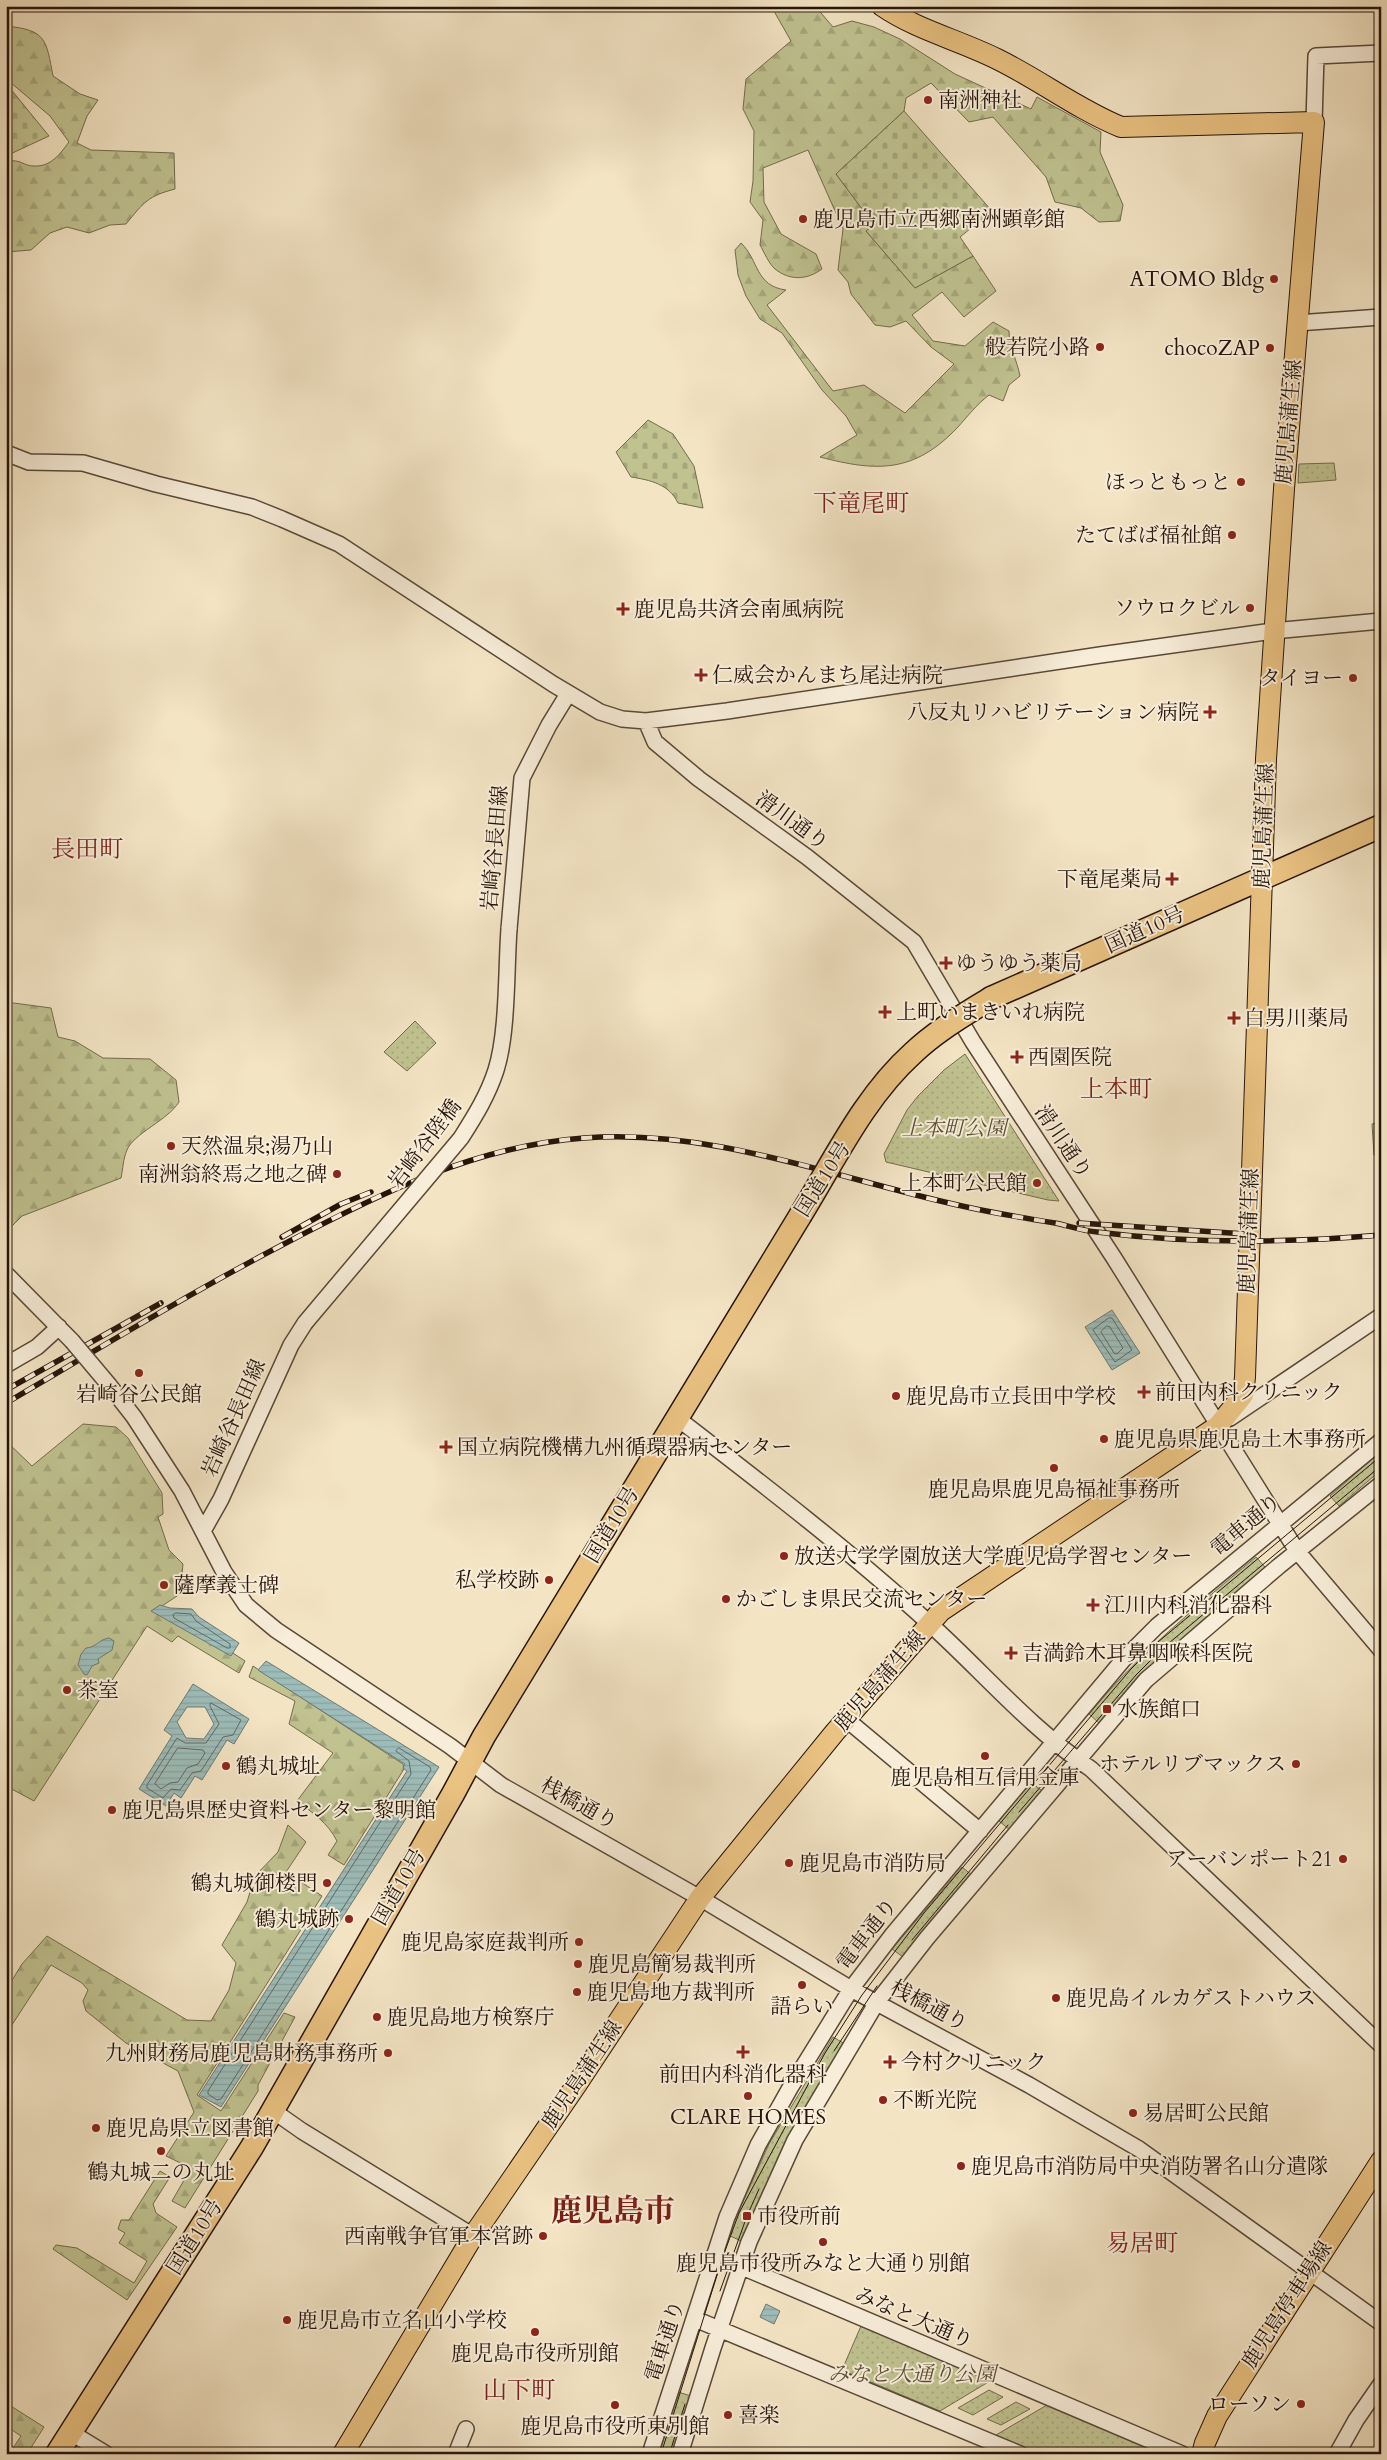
<svg xmlns="http://www.w3.org/2000/svg" width="1387" height="2460" font-family="Cardo,'Noto Serif JP',serif">
	<style>
		.grass { fill: url(#grass-dots); stroke: #736b4c }
		.forest { fill: url(#forest-firs); stroke: #736b4c }
		.cemetery { fill: url(#cemetery-stones); stroke: #736b4c }
		.water { fill: url(#water-rules); stroke: #6d7973; fill-rule: evenodd }
		.lines { fill: none; stroke-linecap: round; stroke-linejoin: round }
		.shore { stroke: #626862; stroke-width: 1 }
		.minor-casing { stroke: #594838; stroke-width: 18 }
		.major-casing { stroke: #261409; stroke-width: 22 }
		.highway-casing { stroke: #261409; stroke-width: 25 }
		.minor { stroke: #f7edd9; stroke-width: 15 }
		.major { stroke: #eac282; stroke-width: 20 }
		.highway { stroke: #eac282; stroke-width: 22 }
		.tram { stroke: #261409; stroke-width: 1 }
		.rail-casing { stroke: #261409; stroke-width: 5.5 }
		.rail { stroke: #f7edd9; stroke-width: 4; stroke-dasharray: 11; stroke-linecap: butt }
		.minor-bridge-casing { stroke: #594838; stroke-width: 18; stroke-linecap: butt }
		.highway-bridge-casing { stroke: #261409; stroke-width: 25; stroke-linecap: butt }
		.minor-bridge { stroke: #f7edd9; stroke-width: 15 }
		.highway-bridge { stroke: #eac282; stroke-width: 22 }
		.poi-dot { fill: #8f2418; stroke: #f7edd9; stroke-width: 2 }
		.labels { text-anchor: middle; dominant-baseline: central; stroke-width: 4; stroke-linejoin: round; paint-order: stroke }
		.poi-label { font-size: 21px; fill: #261409; stroke: #f7edd9; text-anchor: start }
		.street-label { font-size: 21px; fill: #261409; stroke: #f7edd9 }
		.park-label { font-size: 21px; font-style: italic; fill: #5c5138; stroke: #f7edd9 }
		.quarter-label { font-size: 24px; fill: #7a1f14; stroke: #f7edd9 }
		.town-label { font-size: 31px; font-weight: bold; fill: #7a1f14; stroke: #f7edd9 }
	</style>
	<defs>
		<pattern id="grass-dots" width="8" height="8" patternUnits="userSpaceOnUse" patternTransform="scale(1.25)"><rect width="8" height="8" fill="#c0c290"/><path d="M2 2h.1M6 6h.1" fill="none" stroke="#a5a67b" stroke-width="1.8" stroke-linecap="round"/></pattern>
		<pattern id="forest-firs" width="22" height="20" patternUnits="userSpaceOnUse" patternTransform="scale(1.25)"><rect width="22" height="20" fill="#c0c290"/><path d="M5 1l3.5 6h-7zM16 11l3.5 6h-7z" fill="#a5a67b"/></pattern>
		<pattern id="cemetery-stones" width="16" height="16" patternUnits="userSpaceOnUse" patternTransform="scale(1.25)"><rect width="16" height="16" fill="#c0c290"/><path d="M2 7V4a2 2 0 0 1 4 0v3zM10 15v-3a2 2 0 0 1 4 0v3z" fill="#a5a67b"/></pattern>
		<pattern id="water-rules" width="6" height="5" patternUnits="userSpaceOnUse" patternTransform="scale(1.25)"><rect width="6" height="5" fill="#9dbdba"/><path d="M0 2.5h6" fill="none" stroke="#87a29f"/></pattern>
	</defs>
	<rect width="100%" height="100%" fill="#f3e4c4"/>
	<filter id="stains"><feTurbulence type="fractalNoise" baseFrequency=".004" numOctaves="4"/><feColorMatrix values="0 0 0 0 .2 0 0 0 0 .09 0 0 0 0 .02 0 0 0 .5 -.17"/></filter>
	<radialGradient id="worn" r=".72"><stop offset=".6" stop-color="#630" stop-opacity="0"/><stop offset="1" stop-color="#630" stop-opacity=".3"/></radialGradient>
	<!-- grass -->
	<path class="grass" d="M1334,463L1336,480L1298,483L1299,464Z
		M415,1021L436,1043L407,1071L384,1052Z
		M965,1054L1059,1201L1048,1200L886,1162L884,1154L907,1110L918,1096L944,1070Z
		M1381,1122V1154L1374,1155L1372,1124Z
		M1381,1451V1470L1339,1506L1330,1496Z
		M1256,1557L1265,1567C1206,1617 1149,1663 1099,1723L1089,1714C1138,1654 1197,1606 1256,1557Z
		M1031,1782L1042,1791L1010,1830L999,1821Z
		M962,1867L973,1876L903,1957L892,1949Z
		M833,2037L845,2044L781,2151L741,2241L728,2235L769,2144Z
		M861,2326L990,2381L940,2411L842,2370Z
		M989,2390L1003,2397L973,2415L958,2408Z
		M678,2392L691,2396L673,2454H659Z
		M1016,2402L1030,2409L1001,2425L987,2419Z
		M1047,2405L1161,2452L1160,2454H1040L996,2435Z"/>
	<!-- forest -->
	<path class="forest" d="M771,6H815L833,27L852,21L874,27L900,39L955,74L1031,109L1037,97L1101,132L1100,152L1123,205L1120,221L1099,222L1081,208L1055,202L1046,177L993,117L969,122L931,83L906,98L904,111L836,174L874,225L866,231L915,288L973,256L996,291L964,317L942,292L912,315L933,341L965,346L993,322L1009,331C1009,347 1017,360 1020,376L1009,385L1003,401L989,395C976,405 968,416 957,428C914,473 877,472 820,457L857,435L846,416L822,390L782,333L760,319L746,296L738,275L735,250L741,243C759,260 755,286 786,290L767,305L833,391L864,385L905,413L954,364L931,347L906,321L890,327L875,325L851,294L848,282L838,270L843,229L808,150L763,168L764,202L781,234L816,254L822,269C807,280 790,281 775,269C769,264 764,252 760,245L763,220L750,202L753,181L754,131L743,109L746,79L791,41Z
		M6,26C47,30 46,40 53,76L80,94L98,100L87,116L77,143L91,150L174,153L175,189C148,196 144,202 126,224L110,225L89,233L67,227L50,233L31,250L6,252V161C22,159 23,166 34,166C51,167 60,154 69,142L50,116L10,82H6Z
		M6,1002L51,1008L58,1037L75,1041L103,1058L150,1059L176,1080L179,1102C168,1120 133,1134 127,1150C123,1159 123,1169 121,1178L22,1216L6,1232Z
		M83,1424L116,1427L128,1438L162,1493L163,1514L158,1517L169,1550L183,1564L180,1594L162,1606L245,1661L239,1673L178,1636L172,1642L147,1626L34,1801L6,1786V1441L32,1466Z
		M253,1666L403,1764L404,1769L344,1865L328,1855L337,1841C328,1823 313,1813 297,1801L333,1753L289,1724L295,1701L249,1677Z
		M288,1825L306,1842L286,1872L322,1896L197,2095L221,2111L284,2013L295,2017L258,2085V2091L185,2208L172,2201L191,2168L166,2156L194,2112L178,2071L126,2043L86,2011L83,2001L88,1990L82,1983L51,1965L6,2034V1990L22,1964L47,1936L187,2020L211,2021L229,1990L236,1963L222,1945L247,1902L255,1876L278,1852Z
		M160,2171L170,2177L153,2204L156,2213L177,2227L127,2300L53,2249L56,2245L77,2248L134,2283L147,2261L119,2243L125,2233L118,2229L121,2220H129Z
		M6,2403L44,2427L27,2454H9L21,2436L6,2426Z"/>
	<!-- cemetery -->
	<path class="cemetery" d="M9,87L49,136L6,156V88Z
		M904,111L992,211L960,237L973,256L915,288L866,231L874,225L836,174Z
		M648,420L673,434L694,466L703,508L678,503C669,484 650,480 631,477L616,452Z"/>
	<!-- water -->
	<path class="water" d="M1112,1310L1140,1353L1112,1370L1085,1327Z
		M160,1605L170,1608L192,1609L199,1617L239,1643L231,1656L151,1611Z
		M109,1638L114,1641L112,1650L98,1659L99,1663L92,1666L87,1675L84,1674L78,1665L81,1654L86,1648C95,1648 100,1639 109,1638Z
		M266,1661L439,1767L221,2107L199,2095L407,1771L403,1768L405,1764L258,1670Z
		M193,1684L249,1719L234,1744L227,1740L202,1780L195,1776L181,1798L174,1793L166,1806L139,1789L172,1736L164,1730ZM187,1707H205L214,1724L204,1739L186,1738L177,1722Z
		M766,2304L780,2311L774,2324L760,2317Z"/>
	<g class="lines">
		<!-- shore -->
		<path class="shore" d="M1109,1318H1112L1132,1350L1115,1362L1093,1330Z
			M1107,1326L1110,1327L1123,1348L1117,1354L1114,1353L1101,1332Z
			M176,1613L191,1614L196,1621L230,1644V1648H227L174,1618L173,1615Z
			M211,1703L241,1720L233,1735L223,1737L201,1771L192,1773L180,1790L171,1789L163,1798L147,1788V1785L177,1738L185,1743H206L219,1724L210,1706Z
			M178,1748L203,1750L205,1753L198,1764L187,1768L178,1782L170,1783L161,1789L155,1784Z
			M399,1748L430,1767L431,1770L221,2099L217,2100L208,2094V2091L411,1774L409,1761L396,1751Z"/>
		<defs>
			<path id="minor" d="M1314,122L1316,56L1381,53
				M1297,323L1381,317
				M6,453L29,462L83,463L156,484L252,507L282,519L339,544L553,684L600,712L622,719L646,721L727,711L1100,655L1273,631L1381,621
				M646,721L655,742L699,779L807,857L914,942L973,1042L1114,1258L1297,1551L1381,1650
				M509,929L522,778L549,725L568,694
				M6,1274L72,1341
				M6,1365L37,1347L59,1327
				M109,1385L134,1417L182,1491L224,1572L246,1605L276,1630L450,1746L501,1785L700,1898L851,1989L1029,2085L1139,2149L1381,2323
				M677,1418C764,1485 850,1551 930,1624C983,1672 1031,1729 1091,1769L1381,2045
				M1230,1418L1381,1316
				M203,1531L221,1499L291,1345L305,1323
				M846,1719L980,1831
				M272,2110L302,2131L473,2236
				M714,2255L1182,2454
				M695,2319L1020,2454
				M70,2432L106,2454
				M456,2454L466,2429
				M650,2454L727,2217L758,2145L790,2088L851,1989L893,1934L1123,1660L1157,1626L1381,1441
				M680,2454L713,2348L749,2242L795,2140L877,2002L927,1938L1146,1680L1279,1566L1381,1484
				M1337,2454L1356,2420L1381,2384"/>
			<path id="major" d="M343,2454L473,2236L577,2084L700,1898L835,1732L941,1611L1218,1426L1243,1395L1245,1377L1266,759L1284,489L1314,122L1121,127C1077,109 1040,80 997,59C959,40 917,30 882,6
				M1202,2454L1205,2443L1217,2416L1381,2161"/>
			<path id="highway" d="M991,998L1381,826
				M57,2454L252,2147L453,1794L484,1736L800,1216"/>
		</defs>
		<!-- minor casing -->
		<use href="#minor" class="minor-casing"/>
		<!-- major casing -->
		<use href="#major" class="major-casing"/>
		<!-- highway casing -->
		<use href="#highway" class="highway-casing"/>
		<!-- minor -->
		<use href="#minor" class="minor"/>
		<!-- major -->
		<use href="#major" class="major"/>
		<!-- highway -->
		<use href="#highway" class="highway"/>
		<!-- tram -->
		<path class="tram" d="M1019,1812L1136,1675L1163,1648L1376,1470
			M912,1940L1008,1825
			M834,2051L877,1986
			M720,2291L747,2216L759,2189
			M671,2449L685,2404
			M661,2454L722,2259L739,2213L825,2053L862,1995L924,1913L1131,1669L1158,1642L1381,1456"/>
		<defs>
			<path id="rail" d="M1079,1223L1246,1234
				M282,1237L341,1204L371,1192
				M6,1390L161,1303
				M6,1403C98,1349 190,1293 284,1244C379,1194 475,1146 584,1138C713,1128 837,1179 962,1206C993,1213 1024,1218 1055,1223C1069,1226 1083,1231 1097,1232C1191,1244 1287,1243 1381,1235"/>
		</defs>
		<!-- rail casing -->
		<use href="#rail" class="rail-casing"/>
		<!-- rail -->
		<use href="#rail" class="rail"/>
		<defs>
			<path id="minor-bridge" d="M305,1323L461,1138C475,1116 488,1095 496,1070C508,1032 506,970 509,929
				M72,1341L109,1385"/>
			<path id="highway-bridge" d="M800,1216C834,1161 864,1097 913,1053C936,1031 964,1015 991,998"/>
		</defs>
		<!-- minor-bridge casing -->
		<use href="#minor-bridge" class="minor-bridge-casing"/>
		<!-- highway-bridge casing -->
		<use href="#highway-bridge" class="highway-bridge-casing"/>
		<!-- minor-bridge -->
		<use href="#minor-bridge" class="minor-bridge"/>
		<!-- highway-bridge -->
		<use href="#highway-bridge" class="highway-bridge"/>
	</g>
	<!-- markers -->
	<g class="poi-dot">
		<circle cx="928" cy="100" r="5"/>
		<circle cx="803" cy="219" r="5"/>
		<circle cx="1274" cy="279" r="5"/>
		<circle cx="1100" cy="347" r="5"/>
		<circle cx="1270" cy="348" r="5"/>
		<circle cx="1241" cy="482" r="5"/>
		<circle cx="1232" cy="535" r="5"/>
		<circle cx="1250" cy="608" r="5"/>
		<path d="M620.5 601.5h5v5h5v5h-5v5h-5v-5h-5v-5h5z"/>
		<path d="M698.5 667.5h5v5h5v5h-5v5h-5v-5h-5v-5h5z"/>
		<circle cx="1353" cy="678" r="5"/>
		<path d="M1207.5 704.5h5v5h5v5h-5v5h-5v-5h-5v-5h5z"/>
		<path d="M1169.5 871.5h5v5h5v5h-5v5h-5v-5h-5v-5h5z"/>
		<path d="M943.5 955.5h5v5h5v5h-5v5h-5v-5h-5v-5h5z"/>
		<path d="M882.5 1004.5h5v5h5v5h-5v5h-5v-5h-5v-5h5z"/>
		<path d="M1231.5 1010.5h5v5h5v5h-5v5h-5v-5h-5v-5h5z"/>
		<path d="M1014.5 1049.5h5v5h5v5h-5v5h-5v-5h-5v-5h5z"/>
		<circle cx="171" cy="1146" r="5"/>
		<circle cx="337" cy="1174" r="5"/>
		<circle cx="1037" cy="1183" r="5"/>
		<circle cx="139" cy="1373" r="5"/>
		<path d="M1141.5 1384.5h5v5h5v5h-5v5h-5v-5h-5v-5h5z"/>
		<circle cx="896" cy="1396" r="5"/>
		<circle cx="1104" cy="1439" r="5"/>
		<path d="M443.5 1439.5h5v5h5v5h-5v5h-5v-5h-5v-5h5z"/>
		<circle cx="1054" cy="1468" r="5"/>
		<circle cx="784" cy="1556" r="5"/>
		<circle cx="549" cy="1580" r="5"/>
		<circle cx="164" cy="1585" r="5"/>
		<circle cx="726" cy="1599" r="5"/>
		<path d="M1090.5 1597.5h5v5h5v5h-5v5h-5v-5h-5v-5h5z"/>
		<path d="M1008.5 1645.5h5v5h5v5h-5v5h-5v-5h-5v-5h5z"/>
		<circle cx="67" cy="1690" r="5"/>
		<rect x="1102" y="1704" width="10" height="10" rx="2.5"/>
		<circle cx="985" cy="1756" r="5"/>
		<circle cx="1296" cy="1764" r="5"/>
		<circle cx="226" cy="1766" r="5"/>
		<circle cx="112" cy="1810" r="5"/>
		<circle cx="1343" cy="1859" r="5"/>
		<circle cx="789" cy="1863" r="5"/>
		<circle cx="327" cy="1883" r="5"/>
		<circle cx="349" cy="1919" r="5"/>
		<circle cx="579" cy="1942" r="5"/>
		<circle cx="578" cy="1964" r="5"/>
		<circle cx="802" cy="1985" r="5"/>
		<circle cx="577" cy="1992" r="5"/>
		<circle cx="1056" cy="1998" r="5"/>
		<circle cx="377" cy="2017" r="5"/>
		<path d="M740.5 2044.5h5v5h5v5h-5v5h-5v-5h-5v-5h5z"/>
		<circle cx="388" cy="2053" r="5"/>
		<path d="M887.5 2054.5h5v5h5v5h-5v5h-5v-5h-5v-5h5z"/>
		<circle cx="748" cy="2096" r="5"/>
		<circle cx="883" cy="2100" r="5"/>
		<circle cx="1133" cy="2113" r="5"/>
		<circle cx="96" cy="2128" r="5"/>
		<circle cx="161" cy="2151" r="5"/>
		<circle cx="961" cy="2166" r="5"/>
		<rect x="742" y="2211" width="10" height="10" rx="2.5"/>
		<circle cx="543" cy="2236" r="5"/>
		<circle cx="823" cy="2242" r="5"/>
		<circle cx="287" cy="2320" r="5"/>
		<circle cx="535" cy="2332" r="5"/>
		<circle cx="1301" cy="2404" r="5"/>
		<circle cx="615" cy="2405" r="5"/>
		<circle cx="728" cy="2415" r="5"/>
	</g>
	<g class="labels">
		<!-- poi labels -->
		<g class="poi-label">
			<text x="938" y="100">南洲神社</text>
			<text x="813" y="219">鹿児島市立西郷南洲顕彰館</text>
			<text x="1264" y="279" text-anchor="end">ATOMO Bldg</text>
			<text x="1090" y="347" text-anchor="end">般若院小路</text>
			<text x="1260" y="348" text-anchor="end">chocoZAP</text>
			<text x="1231" y="482" text-anchor="end">ほっともっと</text>
			<text x="1222" y="535" text-anchor="end">たてばば福祉館</text>
			<text x="1240" y="608" text-anchor="end">ソウロクビル</text>
			<text x="634" y="609">鹿児島共済会南風病院</text>
			<text x="712" y="675">仁威会かんまち尾辻病院</text>
			<text x="1343" y="678" text-anchor="end">タイヨー</text>
			<text x="1199" y="712" text-anchor="end">八反丸リハビリテーション病院</text>
			<text x="1162" y="879" text-anchor="end">下竜尾薬局</text>
			<text x="956" y="963">ゆうゆう薬局</text>
			<text x="896" y="1012">上町いまきいれ病院</text>
			<text x="1244" y="1018">白男川薬局</text>
			<text x="1028" y="1057">西園医院</text>
			<text x="181" y="1146">天然温泉;湯乃山</text>
			<text x="327" y="1174" text-anchor="end">南洲翁終焉之地之碑</text>
			<text x="1027" y="1183" text-anchor="end">上本町公民館</text>
			<text x="1155" y="1392">前田内科クリニック</text>
			<text x="139" y="1394" text-anchor="middle">岩崎谷公民館</text>
			<text x="906" y="1396">鹿児島市立長田中学校</text>
			<text x="1114" y="1439">鹿児島県鹿児島土木事務所</text>
			<text x="457" y="1447">国立病院機構九州循環器病センター</text>
			<text x="1054" y="1489" text-anchor="middle">鹿児島県鹿児島福祉事務所</text>
			<text x="794" y="1556">放送大学学園放送大学鹿児島学習センター</text>
			<text x="539" y="1580" text-anchor="end">私学校跡</text>
			<text x="174" y="1585">薩摩義士碑</text>
			<text x="736" y="1599">かごしま県民交流センター</text>
			<text x="1104" y="1605">江川内科消化器科</text>
			<text x="1022" y="1653">吉満鈴木耳鼻咽喉科医院</text>
			<text x="77" y="1690">茶室</text>
			<text x="1117" y="1709">水族館口</text>
			<text x="1286" y="1764" text-anchor="end">ホテルリブマックス</text>
			<text x="236" y="1766">鶴丸城址</text>
			<text x="985" y="1777" text-anchor="middle">鹿児島相互信用金庫</text>
			<text x="122" y="1810">鹿児島県歴史資料センター黎明館</text>
			<text x="1333" y="1859" text-anchor="end">アーバンポート21</text>
			<text x="799" y="1863">鹿児島市消防局</text>
			<text x="317" y="1883" text-anchor="end">鶴丸城御楼門</text>
			<text x="339" y="1919" text-anchor="end">鶴丸城跡</text>
			<text x="569" y="1942" text-anchor="end">鹿児島家庭裁判所</text>
			<text x="588" y="1964">鹿児島簡易裁判所</text>
			<text x="587" y="1992">鹿児島地方裁判所</text>
			<text x="1066" y="1998">鹿児島イルカゲストハウス</text>
			<text x="802" y="2006" text-anchor="middle">語らい</text>
			<text x="387" y="2017">鹿児島地方検察庁</text>
			<text x="378" y="2053" text-anchor="end">九州財務局鹿児島財務事務所</text>
			<text x="901" y="2062">今村クリニック</text>
			<text x="743" y="2074" text-anchor="middle">前田内科消化器科</text>
			<text x="893" y="2100">不断光院</text>
			<text x="1143" y="2113">易居町公民館</text>
			<text x="748" y="2117" text-anchor="middle">CLARE HOMES</text>
			<text x="106" y="2128">鹿児島県立図書館</text>
			<text x="971" y="2166">鹿児島市消防局中央消防署名山分遣隊</text>
			<text x="161" y="2172" text-anchor="middle">鶴丸城二の丸址</text>
			<text x="757" y="2216">市役所前</text>
			<text x="533" y="2236" text-anchor="end">西南戦争官軍本営跡</text>
			<text x="823" y="2263" text-anchor="middle">鹿児島市役所みなと大通り別館</text>
			<text x="297" y="2320">鹿児島市立名山小学校</text>
			<text x="535" y="2353" text-anchor="middle">鹿児島市役所別館</text>
			<text x="1291" y="2404" text-anchor="end">ローソン</text>
			<text x="738" y="2415">喜楽</text>
			<text x="615" y="2426" text-anchor="middle">鹿児島市役所東別館</text>
		</g>
		<!-- street labels -->
		<g class="street-label">
			<text transform="translate(1289 422) rotate(-85)">鹿児島蒲生線</text>
			<text transform="translate(792 821) rotate(36)">滑川通り</text>
			<text transform="translate(1264 826) rotate(-88)">鹿児島蒲生線</text>
			<text transform="translate(495 848) rotate(-85)">岩崎谷長田線</text>
			<text transform="translate(1145 930) rotate(-24)">国道10号</text>
			<text transform="translate(1063 1142) rotate(56)">滑川通り</text>
			<text transform="translate(425 1144) rotate(-53)">岩崎谷陸橋</text>
			<text transform="translate(823 1179) rotate(-58)">国道10号</text>
			<text transform="translate(1249 1231) rotate(-88)">鹿児島蒲生線</text>
			<text transform="translate(234 1418) rotate(-66)">岩崎谷長田線</text>
			<text transform="translate(612 1525) rotate(-59)">国道10号</text>
			<text transform="translate(1246 1525) rotate(-40)">電車通り</text>
			<text transform="translate(880 1681) rotate(-49)">鹿児島蒲生線</text>
			<text transform="translate(579 1804) rotate(29)">桟橋通り</text>
			<text transform="translate(399 1887) rotate(-60)">国道10号</text>
			<text transform="translate(867 1934) rotate(-52)">電車通り</text>
			<text transform="translate(929 2006) rotate(28)">桟橋通り</text>
			<text transform="translate(582 2075) rotate(-56)">鹿児島蒲生線</text>
			<text transform="translate(195 2237) rotate(-58)">国道10号</text>
			<text transform="translate(1287 2305) rotate(-57)">鹿児島停車場線</text>
			<text transform="translate(914 2318) rotate(23)">みなと大通り</text>
			<text transform="translate(665 2341) rotate(-72)">電車通り</text>
		</g>
		<!-- park labels -->
		<g class="park-label">
			<text x="954" y="1128">上本町公園</text>
			<text x="912" y="2374">みなと大通り公園</text>
		</g>
		<!-- quarter labels -->
		<g class="quarter-label">
			<text x="861" y="503">下竜尾町</text>
			<text x="87" y="849">長田町</text>
			<text x="1116" y="1089">上本町</text>
			<text x="1142" y="2243">易居町</text>
			<text x="519" y="2390">山下町</text>
		</g>
		<!-- town labels -->
		<g class="town-label">
			<text x="613" y="2211">鹿児島市</text>
		</g>
	</g>
	<!-- margin -->
	<rect width="1387" height="2460" fill="none" stroke="#f3e4c4" stroke-width="25"/>
	<rect x="8" y="8" width="1372" height="2445" fill="none" stroke="#261409" stroke-width="2.5"/>
	<rect x="12" y="12" width="1362" height="2435" fill="none" stroke="#261409"/>
	<rect width="100%" height="100%" filter="url(#stains)"/>
	<rect width="100%" height="100%" fill="url(#worn)"/>
</svg>
